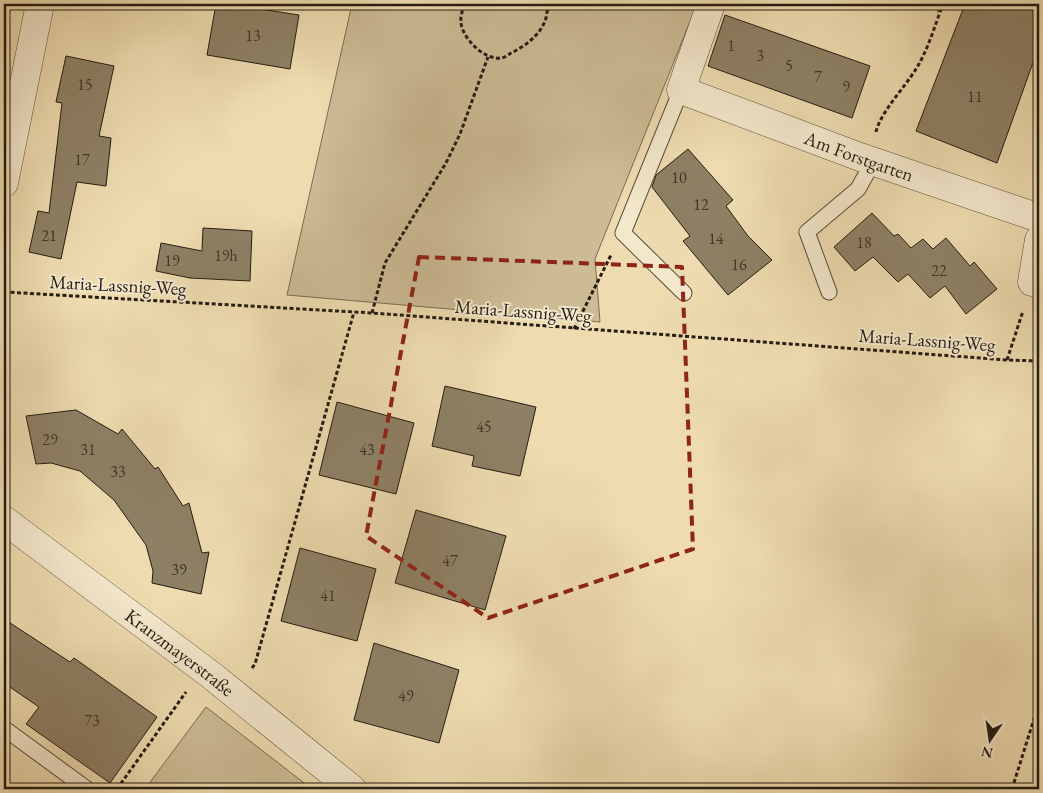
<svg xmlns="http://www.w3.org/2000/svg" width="1043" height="793" font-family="'EB Garamond',serif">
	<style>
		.green { fill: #ccbb95; stroke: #786c54 }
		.building { fill: #8e8065; stroke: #251c13 }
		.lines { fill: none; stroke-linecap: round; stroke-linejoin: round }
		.service-casing { stroke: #574c3a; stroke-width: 17 }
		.minor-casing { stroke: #574c3a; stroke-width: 29 }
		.path { stroke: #251c13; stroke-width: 3; stroke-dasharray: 4 2.5; stroke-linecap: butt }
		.service { stroke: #f4e8cc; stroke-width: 15 }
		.minor { stroke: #f4e8cc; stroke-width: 28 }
		.marked { fill: none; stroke: #8f2418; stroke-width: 4; stroke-dasharray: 10 6; stroke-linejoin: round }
		.labels { text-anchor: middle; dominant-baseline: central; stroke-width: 4; stroke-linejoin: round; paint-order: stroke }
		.number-label { font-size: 16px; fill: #3f3528 }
		.street-label { font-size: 19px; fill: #251c13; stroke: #f4e8cc }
	</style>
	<rect width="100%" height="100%" fill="#eedcb0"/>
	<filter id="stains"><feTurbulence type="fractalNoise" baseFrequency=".004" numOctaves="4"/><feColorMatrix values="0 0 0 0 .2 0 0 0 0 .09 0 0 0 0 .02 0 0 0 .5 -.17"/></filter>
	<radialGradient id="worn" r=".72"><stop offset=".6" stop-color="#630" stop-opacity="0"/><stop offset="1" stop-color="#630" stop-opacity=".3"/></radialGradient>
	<!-- green -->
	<path class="green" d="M352,4H697L595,259L600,322L287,295Z
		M206,707L312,789H145Z"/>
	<!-- building -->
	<path class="building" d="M216,4H228L299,15L290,69L207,55Z
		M965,4H1039V46L997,163L916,131Z
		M725,15L870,66L852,118L708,66Z
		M66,56L114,66L99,136L111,138L106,186L77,182L61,259L29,252L38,211L49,213L62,103L56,102Z
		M688,149L733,200L726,206L748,236L772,260L728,295L683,241L690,236L652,187L656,175Z
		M872,213L894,236L898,234L911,248L923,239L933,249L946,238L970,266L974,262L997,289L966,314L945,286L930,298L908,274L898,282L873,257L855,271L834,247Z
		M203,228L252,231L250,281L190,278L156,271L161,243L202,251Z
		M445,386L536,407L520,476L472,466L474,456L432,446Z
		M337,402L414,423L396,494L319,475Z
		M76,410L118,434L122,429L155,469L158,467L183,506L189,503L202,553L209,552L201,594L152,583L153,571L146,545L114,500L80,471L51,463L36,464L26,416Z
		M416,510L506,536L485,610L395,583Z
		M300,548L376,569L357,641L281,621Z
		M4,619L70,662L74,658L157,717L110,783L26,724L39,707L4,683Z
		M374,643L459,670L439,743L354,720Z"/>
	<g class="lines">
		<defs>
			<path id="service" d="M681,90L623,233L684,293
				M829,292L807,232L858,189L873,162
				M5,729L87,789"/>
			<g id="minor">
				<path id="s1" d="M711,4L681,90L860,157L1039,218"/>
				<path d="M4,183L40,4"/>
				<path d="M1032,282L1039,240"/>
				<path id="s2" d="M4,520L211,675L352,789"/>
			</g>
		</defs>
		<!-- service casing -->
		<use href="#service" class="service-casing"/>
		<!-- minor casing -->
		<use href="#minor" class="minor-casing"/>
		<!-- path -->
		<path class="path" d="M464,4C463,9 460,17 461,23C463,39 484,60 501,58C504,58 508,55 511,53C530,44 550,27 547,4
			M937,4L939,12
			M876,132C880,113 905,87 916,69C928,50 935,25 943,4
			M4,292L372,313L1007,360L1039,361
			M372,313L385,263L446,163L460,134L488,57
			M574,329L611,255
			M1007,360L1023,311
			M252,668L255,664L354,312
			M117,789L186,692
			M1012,789L1039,703"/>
		<!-- service -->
		<use href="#service" class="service"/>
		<!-- minor -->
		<use href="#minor" class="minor"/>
	</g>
	<!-- marked area -->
	<path class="marked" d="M419,257L682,267L693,549L488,618L366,536Z"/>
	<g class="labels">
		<!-- number labels -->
		<g class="number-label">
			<text x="253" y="35">13</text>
			<text x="731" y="45">1</text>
			<text x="760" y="55">3</text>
			<text x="789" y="65">5</text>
			<text x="818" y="76">7</text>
			<text x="85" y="84">15</text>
			<text x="846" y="86">9</text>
			<text x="975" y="96">11</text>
			<text x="82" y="159">17</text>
			<text x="679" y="177">10</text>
			<text x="701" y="204">12</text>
			<text x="49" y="235">21</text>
			<text x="716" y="238">14</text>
			<text x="864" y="242">18</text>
			<text x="226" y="255">19h</text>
			<text x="172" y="260">19</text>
			<text x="739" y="264">16</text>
			<text x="939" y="270">22</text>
			<text x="484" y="426">45</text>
			<text x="50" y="439">29</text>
			<text x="88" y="449">31</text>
			<text x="367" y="449">43</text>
			<text x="118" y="471">33</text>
			<text x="450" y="560">47</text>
			<text x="179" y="569">39</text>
			<text x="328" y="595">41</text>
			<text x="406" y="695">49</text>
			<text x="92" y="720">73</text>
		</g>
		<!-- street labels -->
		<g class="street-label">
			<text stroke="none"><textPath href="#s1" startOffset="281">Am Forstgarten</textPath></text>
			<text transform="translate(118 285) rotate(3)">Maria-Lassnig-Weg</text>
			<text transform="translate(523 311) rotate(4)">Maria-Lassnig-Weg</text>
			<text transform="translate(927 340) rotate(4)">Maria-Lassnig-Weg</text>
			<text stroke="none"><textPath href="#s2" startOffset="220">Kranzmayerstraße</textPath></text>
		</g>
	</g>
	<!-- margin -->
	<rect width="1043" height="793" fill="none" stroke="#eedcb0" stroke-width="20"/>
	<rect x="5" y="5" width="1033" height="783" fill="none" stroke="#251c13" stroke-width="2.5"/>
	<rect x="10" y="10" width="1023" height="773" fill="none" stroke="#251c13"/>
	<!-- north arrow -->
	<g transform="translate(990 740) rotate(193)" stroke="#f4e8cc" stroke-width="4" paint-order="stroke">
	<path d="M0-4L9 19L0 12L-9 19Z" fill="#251c13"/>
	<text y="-8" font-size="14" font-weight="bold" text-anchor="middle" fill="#251c13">N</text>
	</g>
	<rect width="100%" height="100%" filter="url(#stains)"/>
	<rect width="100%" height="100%" fill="url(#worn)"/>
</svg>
